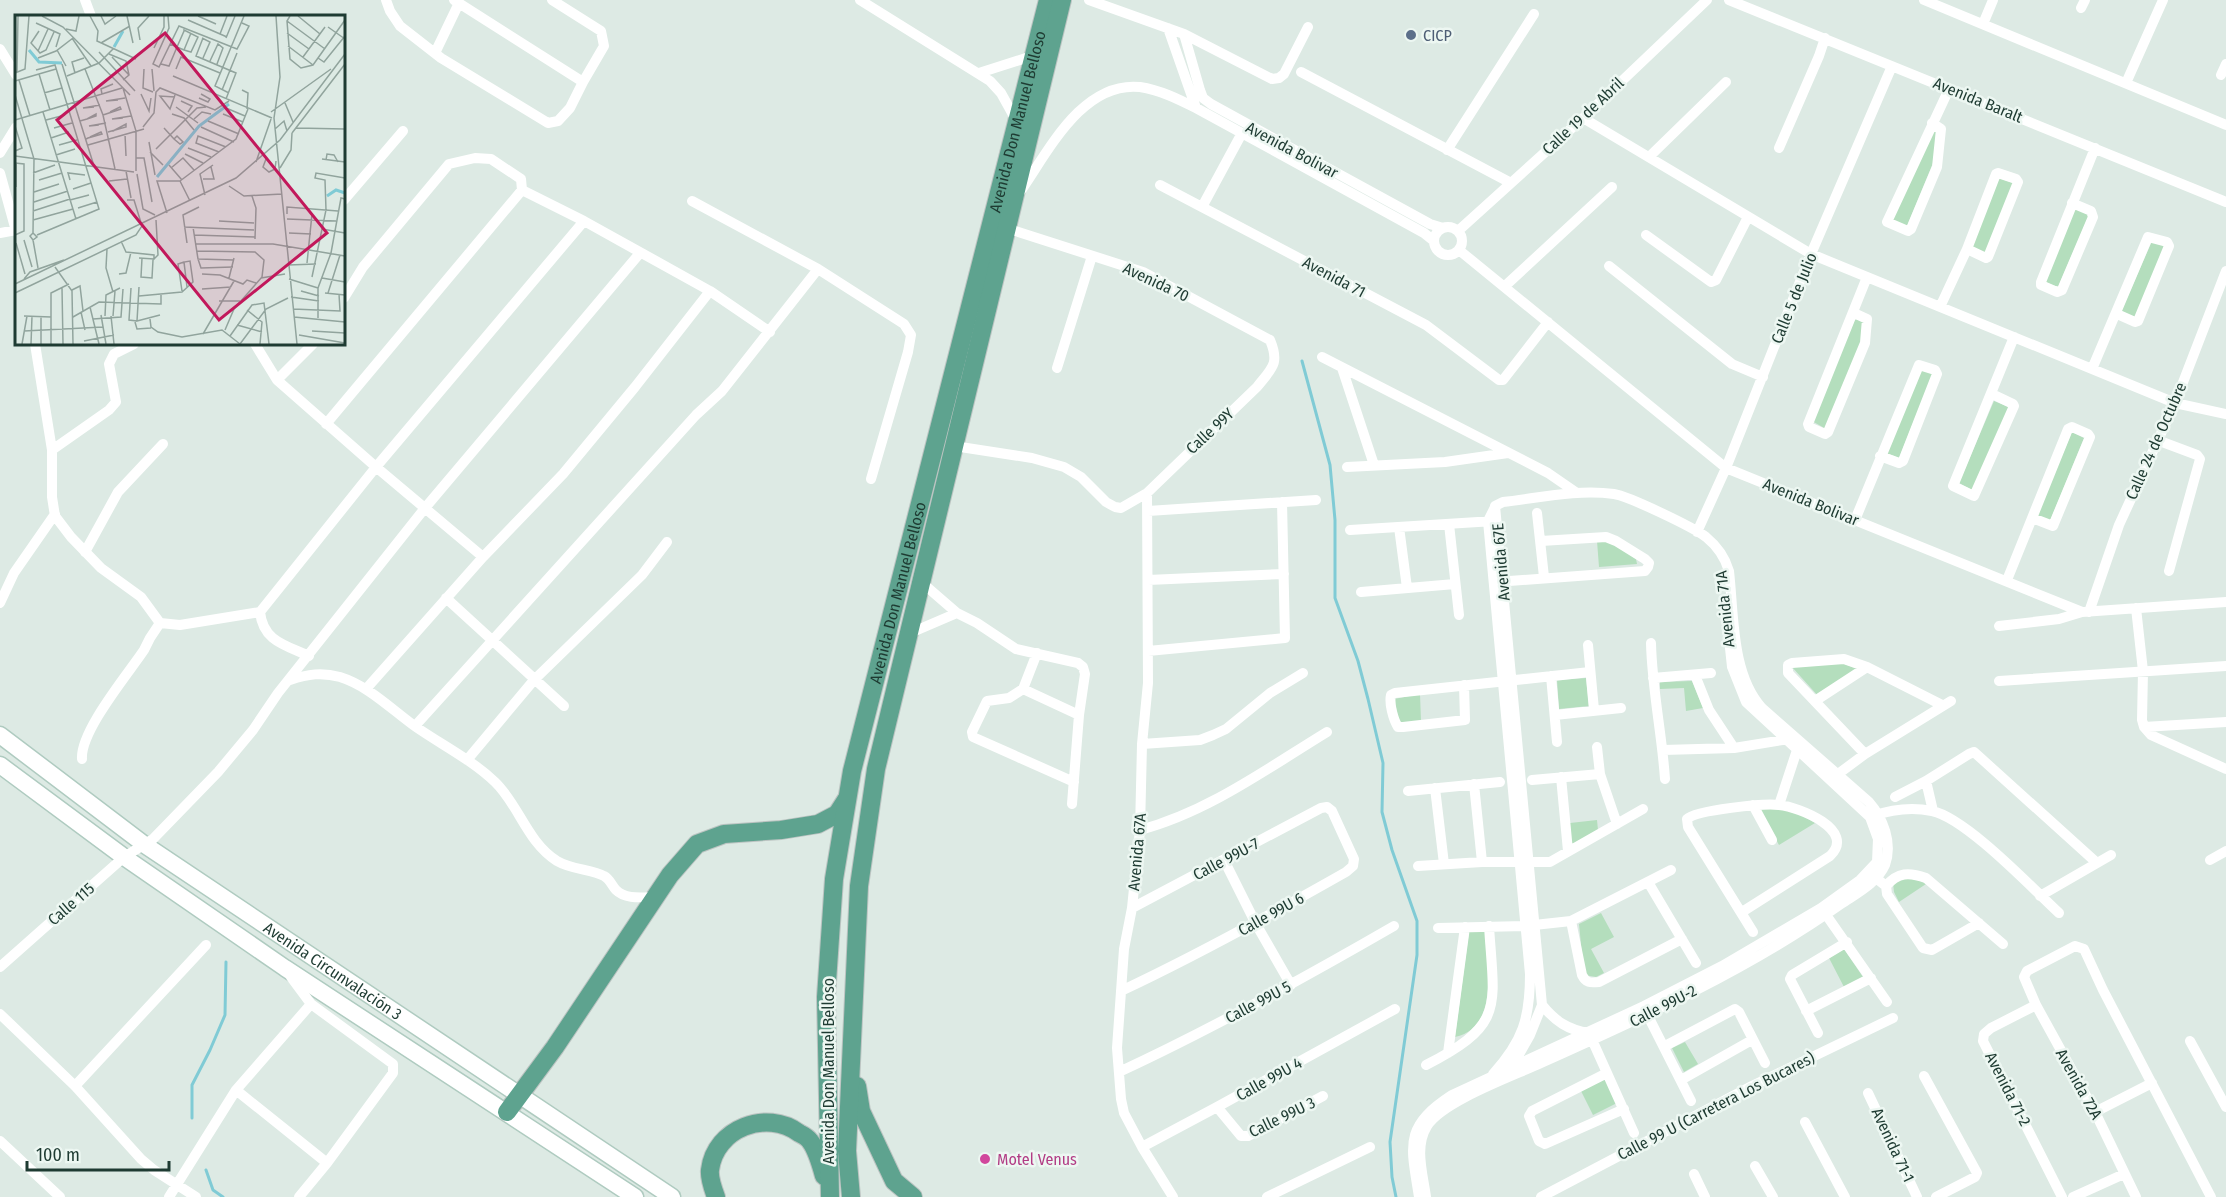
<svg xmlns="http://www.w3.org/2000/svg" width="2226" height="1197" font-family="'Fira Sans Condensed',sans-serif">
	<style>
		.green { fill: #b4debd }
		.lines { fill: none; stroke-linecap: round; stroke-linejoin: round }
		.stream { stroke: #80cbd5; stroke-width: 3 }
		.secondary-casing { stroke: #afcbc0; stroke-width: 19 }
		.primary-casing { stroke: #bcc4c2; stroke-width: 20 }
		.minor { stroke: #fff; stroke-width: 10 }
		.secondary { stroke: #fff; stroke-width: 16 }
		.primary { stroke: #5ea38f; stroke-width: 18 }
		.service-dot { fill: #5c6f8a; stroke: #edf7f2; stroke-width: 2 }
		.hotel-dot { fill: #d1479c; stroke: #edf7f2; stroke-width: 2 }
		.labels { text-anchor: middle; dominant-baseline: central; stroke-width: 5; stroke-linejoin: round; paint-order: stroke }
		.service-label { font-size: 16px; fill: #4e5e75; stroke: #edf7f2; text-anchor: start }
		.street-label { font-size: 16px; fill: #1e3b32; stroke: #edf7f2 }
		.hotel-label { font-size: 16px; fill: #b23c85; stroke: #edf7f2; text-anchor: start }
		.inset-river { fill: none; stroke: #80cbd5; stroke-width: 3 }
		.inset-road { fill: none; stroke: #91a49d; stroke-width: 1.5 }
		.view { fill: #c2185b; fill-opacity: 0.15; stroke: #c2185b; stroke-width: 3 }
		.inset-edge { fill: none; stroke: #1e3b32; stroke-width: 3 }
	</style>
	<rect width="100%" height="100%" fill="#ddeae4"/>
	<!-- green -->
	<path class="green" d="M1933,131L1937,132L1933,163L1907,226L1892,220Z
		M1999,178L2013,183L1985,253L1970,248Z
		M2074,208L2089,215L2058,287L2045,282Z
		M2152,241L2165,245L2135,319L2121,312Z
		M1855,319L1865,322L1864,339L1826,429L1812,421Z
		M1921,369L1933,373L1899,458L1886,453Z
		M1994,401L2009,407L1972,490L1959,483Z
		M2072,432L2084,438L2050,521L2037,515Z
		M1597,541L1613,542L1636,559L1637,564L1599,567Z
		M1842,663L1857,669L1819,697L1792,667Z
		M1586,678L1589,706L1559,709L1557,680Z
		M1692,681L1703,708L1686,711L1684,688L1660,689V682Z
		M1420,694L1421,721L1400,725L1394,699Z
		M1759,808H1789L1815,823L1779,845Z
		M1597,820L1598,830L1571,845L1570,823Z
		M1900,879H1917L1926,884L1899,902L1894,892L1893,883Z
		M1601,913L1614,937L1591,949L1604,973L1596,977L1584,975L1579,924Z
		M1469,932H1485C1487,966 1500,1027 1455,1037Z
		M1844,949L1863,977L1844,987L1829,958Z
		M1685,1042L1698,1064L1684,1072L1672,1048Z
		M1606,1078L1617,1103L1593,1115L1581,1091Z"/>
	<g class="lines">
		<!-- stream -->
		<path class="stream" d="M1302,361L1330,465L1335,520V598L1358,661L1368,699L1383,763L1382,812L1392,850L1417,921V955L1390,1142L1392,1177L1396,1197
			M192,1118V1085L210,1050L225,1015L226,962
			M206,1170L213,1190L223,1197"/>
		<defs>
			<g id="secondary">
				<path id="s1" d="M0,735L145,845L672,1197"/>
				<path d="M0,765L124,857L285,968L635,1197"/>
			</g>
			<g id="primary">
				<path d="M857,1086L861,1111L894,1181L913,1197"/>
				<path d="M507,1112L555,1047L670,875L697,844L724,834L781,830L818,824L837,814L846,800"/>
				<path d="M716,1197C713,1189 709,1178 710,1170C715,1128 767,1109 799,1133C803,1135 808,1138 810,1141C817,1150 821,1165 824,1176"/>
				<path id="s2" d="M830,1197L826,997L834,879L852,771L1048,0"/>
				<path d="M851,1197L847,1151L859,886L876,769L1062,0"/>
			</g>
		</defs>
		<!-- secondary casing -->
		<use href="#secondary" class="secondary-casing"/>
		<!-- primary casing -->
		<use href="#primary" class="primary-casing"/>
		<!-- minor -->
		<path class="minor" d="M85,0L91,16
			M386,0L390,11L400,26L441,58L548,123L558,121L570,108L583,82L454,0
			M552,0L601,31L604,46L583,82
			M860,0L990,81L1001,93L1016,120
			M1089,0L1184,34L1272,79L1279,78L1284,74L1308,27
			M1729,0L2226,202
			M1924,0L2226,125
			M2081,8L2085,0
			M1983,24L1993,0
			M1168,28L1196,108
			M1184,34L1200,90L1203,98L1211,104L1430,224L1443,228
			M0,49L16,75
			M435,53L459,3
			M1301,72L1511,183
			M979,73L1032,56
			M2221,75L2226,64
			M2126,83L2163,0
			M1583,118L1811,254L2175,403L2226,414
			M1932,123L1941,129L1937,167L1911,229L1908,231L1887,222L1949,89
			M1779,148L1819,56L1825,38
			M1447,150L1534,14
			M0,153L16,127
			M1649,157L1726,82
			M0,173L16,231
			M1160,185L1426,325L1499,380H1503L1548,322
			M1020,192C1048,152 1082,81 1140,87C1160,90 1178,99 1196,108L1424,233L1434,241
			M344,200L403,131
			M692,201L818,269L904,324L911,335L908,352L871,479
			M2072,203L2091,211L2093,217L2062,290L2057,292L2041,285V282L2095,148
			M1202,207L1242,133
			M1434 241a14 14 0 1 1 28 0a14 14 0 1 1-28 0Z
			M1458,231L1583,118L1707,0
			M0,233L16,230
			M1646,235L1711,282L1716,280L1748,217
			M1459,250L1726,468L2082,612L2226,602
			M1609,266L1732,364L1763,377
			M1505,286L1612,187
			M344,298L363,267L449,164L475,158L491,159L521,179L522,190
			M1940,307L1967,249L1996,174L1998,173L2016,179L2018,182L1988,257L1986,258L1967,249
			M1854,313L1867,319L1865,343L1828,432L1825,434L1809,427L1808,424L1867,277
			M35,344L52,450V497L55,516L71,537L101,568L141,597L160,623
			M255,344L277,380L376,467L483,557
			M1322,357L1548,473L1577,493
			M1057,368L1092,256
			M1342,368L1374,465
			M2092,369L2148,237L2167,242L2169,246L2138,321L2135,322L2117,314
			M277,380L313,344
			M1992,394L2013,404L2014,406L1974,496L1953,486L2014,337
			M326,424L522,190L584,221L710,291L770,332
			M2157,440L2197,455L2200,459L2169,571
			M954,446L1032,458L1064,467L1081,477L1106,502L1115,507L1121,508L1147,493L1257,387C1272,368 1280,364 1270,340L1143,272L1006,228
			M52,450L109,410L116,402L109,364L114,354L134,344
			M1347,467L1445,462L1508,453
			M1147,493L1148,683L1142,744L1140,830L1132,908L1124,949L1117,1048L1121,1099L1124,1113L1142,1147L1173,1197
			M1495,506L1542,1005L1530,1035L1512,1067
			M1148,511L1316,500
			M1537,513L1544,577
			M1855,520L1919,365L1935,370L1937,374L1903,461L1899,463L1880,456
			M1449,524L1459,615
			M1399,527L1407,588
			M1350,530L1494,521
			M1697,532L1726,468L1811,254L1892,66
			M85,552L118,492L163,444
			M1148,580L1284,574
			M2007,580L2068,429L2072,427L2088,434L2090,437L2053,526L2032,518
			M920,581L957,613L977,623L1016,649L1078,663L1083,667L1085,674L1079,715L1072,804
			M1496,582L1645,571L1648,567L1649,563L1645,559L1616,541L1606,537L1541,541
			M1361,592L1455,584
			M446,598L564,706
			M0,603L14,573L55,514
			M2136,608L2143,671L2142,720L2144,727L2151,735L2226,769
			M260,612C263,641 285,645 309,656
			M2089,612L2119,525L2175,403L2226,271
			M160,623L180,625L260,612L376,467L584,221
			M1999,626L2059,619L2082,612
			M908,634L957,613
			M1651,643C1652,689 1662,734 1665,779
			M1588,645L1594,710
			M1148,651L1285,638L1282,502
			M1037,653L1023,689L1009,698L987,701L972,732L973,737L1074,782
			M1695,675L1709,710L1734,748
			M1551,676L1557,742
			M1653,678L1711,673
			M290,680C308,674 322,672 340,677C369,686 392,710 416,727C442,745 472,760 495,782C519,805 527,842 557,861C572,870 592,869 604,876C610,879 612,886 616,890C626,900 643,897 655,897
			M1999,681L2226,666
			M1464,685L1465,720L1403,727H1398C1393,719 1389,703 1391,695L1395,693L1590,672
			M366,689L483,557L563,474L635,387L710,291
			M1023,689L1079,715
			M1815,701L1867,667
			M1555,715L1621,708
			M415,726L696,415L722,391L818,269
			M2144,727L2226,722
			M1142,744L1200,740L1213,735L1226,729L1270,693L1303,673
			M1597,747L1600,774L1617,824
			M1663,750L1734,748L1789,739
			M1865,754L1788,673V665L1792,663L1844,659L1867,667L1942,705
			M82,759C80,731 128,674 144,650L150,638L160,623
			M467,760L534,680L642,575L667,542
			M1561,777L1568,851
			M1834,777L1865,754L1951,701
			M1532,780L1600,774
			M1926,781L1933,811
			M1474,784L1482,862
			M1435,788L1444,864
			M1408,791L1500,782
			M1895,797L1926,781L1969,754L1974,752L2097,863
			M1753,805L1772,840
			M1779,805L1799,744
			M1873,816C1893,809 1912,807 1932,811C1966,818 2032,888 2059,913
			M1140,830C1208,812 1268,768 1327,732
			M1224,860L1256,924L1291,985
			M2210,860L2226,851
			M1418,866L1482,862H1550L1643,809
			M1872,875L1886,886C1898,872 1909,872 1926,878L2003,944
			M1648,882L1696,963
			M1886,886L1887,894L1923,948L1932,950L1979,923
			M2040,896L2111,855
			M1822,909L1887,1002
			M1742,912L1830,856C1857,830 1799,807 1779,805C1765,803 1696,810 1687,819L1688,827L1753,932
			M1571,921L1582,975C1586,983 1590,983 1599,982L1682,939
			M1438,928L1525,926L1571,921L1671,870
			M0,967L124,857L153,839L218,772L253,730L278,693L425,508L640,253
			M291,977L311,1004L393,1064V1073L327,1163L299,1197
			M1121,991C1198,955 1272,914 1346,872L1353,866L1354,859L1332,811L1327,807L1321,808L1132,908
			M1542,1005C1555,1021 1568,1030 1589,1033L1634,1133
			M2036,1005L1991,1028L1984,1034L1983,1041L2062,1197
			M1644,1008L1691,1101
			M1806,1011L1871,978
			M0,1014L75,1086L141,1159L154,1170L196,1197
			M1818,1033L1790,979L1792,975L1847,942
			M2190,1041L2226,1107
			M1665,1046L1735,1009L1739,1012L1765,1063
			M1448,1053L1465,927
			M1426,1065C1506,1024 1494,1007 1489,926
			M1119,1072C1214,1028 1304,978 1394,926
			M1607,1073L1532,1111L1529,1116L1539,1141L1545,1144L1624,1109
			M1493,1074C1523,1041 1530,1018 1530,974L1488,521L1495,507
			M1924,1076L1977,1173L1975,1177L1936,1197
			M1681,1080L1752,1040
			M75,1086L206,945
			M236,1090L327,1163
			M1868,1093L1917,1197
			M1217,1107L1241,1136H1248L1323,1096
			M2095,1112L2152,1083
			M1805,1122L1845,1197
			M0,1141L60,1197
			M1142,1147L1217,1107L1395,1009
			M1755,1166L1773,1197
			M1694,1174L1705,1197
			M169,1197L236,1090L311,1004
			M1267,1197L1370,1147
			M1419,1197C1411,1145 1403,1127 1452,1095L1644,1006L1722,966L1821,908L1860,880L1877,862L1878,839L1870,817L1746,702L1732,667L1726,610
			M1426,1197C1423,1174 1414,1147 1427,1126C1443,1101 1513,1076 1541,1063C1644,1017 1749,969 1841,904C1857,893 1877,883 1885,865C1893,843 1883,818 1869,802L1762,708C1731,674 1734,614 1729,571C1725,557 1717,546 1706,537C1693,527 1628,496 1614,494C1577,489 1539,498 1503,502L1495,506
			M1541,1197L1752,1086L1893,1018
			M2073,1197L2124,1174
			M2136,1197L2095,1112L2036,1005L2024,977L2027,971L2075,946L2084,949L2103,990L2211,1197"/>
		<!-- secondary -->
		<use href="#secondary" class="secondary"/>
		<!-- primary -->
		<use href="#primary" class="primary"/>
	</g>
	<!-- markers -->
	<circle class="service-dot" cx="1411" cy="35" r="6"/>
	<circle class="hotel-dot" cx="985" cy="1159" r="6"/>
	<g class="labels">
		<!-- service labels -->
		<g class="service-label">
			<text x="1423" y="35">CICP</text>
		</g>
		<!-- street labels -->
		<g class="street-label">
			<text transform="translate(1978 100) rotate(22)">Avenida Baralt</text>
			<text transform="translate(1583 116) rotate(-43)">Calle 19 de Abril</text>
			<text stroke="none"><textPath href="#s2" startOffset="1098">Avenida Don Manuel Belloso</textPath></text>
			<text transform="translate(1292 150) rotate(28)">Avenida Bolivar</text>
			<text transform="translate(1334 277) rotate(28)">Avenida 71</text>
			<text transform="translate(1156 282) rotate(25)">Avenida 70</text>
			<text transform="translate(1794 298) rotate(-68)">Calle 5 de Julio</text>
			<text transform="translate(1210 431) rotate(-43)">Calle 99Y</text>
			<text transform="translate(2156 441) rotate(-66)">Calle 24 de Octubre</text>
			<text transform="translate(1811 502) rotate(22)">Avenida Bolivar</text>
			<text transform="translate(1501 562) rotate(-95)">Avenida 67E</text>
			<text stroke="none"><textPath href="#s2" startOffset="612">Avenida Don Manuel Belloso</textPath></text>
			<text transform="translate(1725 609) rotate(-96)">Avenida 71A</text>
			<text transform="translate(1137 852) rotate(-85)">Avenida 67A</text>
			<text transform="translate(1226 859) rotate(-28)">Calle 99U-7</text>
			<text transform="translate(71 904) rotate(-41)">Calle 115</text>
			<text transform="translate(1271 914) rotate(-29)">Calle 99U 6</text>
			<text stroke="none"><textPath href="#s1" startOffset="408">Avenida Circunvalación 3</textPath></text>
			<text transform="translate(1258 1002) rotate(-28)">Calle 99U 5</text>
			<text transform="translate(1663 1006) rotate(-27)">Calle 99U-2</text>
			<text transform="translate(828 1071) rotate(-90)">Avenida Don Manuel Belloso</text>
			<text transform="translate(1269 1079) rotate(-29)">Calle 99U 4</text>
			<text transform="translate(2079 1084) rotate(61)">Avenida 72A</text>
			<text transform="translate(2008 1089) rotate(63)">Avenida 71-2</text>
			<text transform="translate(1716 1106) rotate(-27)">Calle 99 U (Carretera Los Bucares)</text>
			<text transform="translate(1282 1117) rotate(-26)">Calle 99U 3</text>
			<text transform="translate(1893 1145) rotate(65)">Avenida 71-1</text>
		</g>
		<!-- hotel labels -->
		<g class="hotel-label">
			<text x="997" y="1159">Motel Venus</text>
		</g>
	</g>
	<!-- overview -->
	<g transform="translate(15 15)">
		<rect width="330" height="330" fill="#ddeae4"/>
		<path class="inset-river" d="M99,32L108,16M14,35L24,47L47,48M142,162L184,111L214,89M312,181L321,175L330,178"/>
		<path class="inset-road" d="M27,1L48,12L115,80M75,1L83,16L82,26L121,44M86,1L90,9L101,1M112,1L118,28M153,1L154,13L138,49L144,52L164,11L222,34L234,11L227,8M183,1L201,9M261,1L265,62L259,103L282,329M275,1L272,6L275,44L286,53L298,50L330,5M283,1L305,19M173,5L212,22M272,6L310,34M21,8L45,19L41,32M313,12L330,24M51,14L61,16L64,1M24,16L16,28L25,38L31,35L39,17M272,18L294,34M205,19L212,1M57,23L76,51M187,23L195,27L188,43M188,23L181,41L221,58L211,84M211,23L220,1M125,25L123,13L134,1M86,28L115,11M273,31L298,50M139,33L149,12V1M42,35L51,51M169,35L176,18M23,36L33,14M84,37L120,76M94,39L111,46L114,60L108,65M97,42L114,60M288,42L310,12M23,43L41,36L58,23M303,43L309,47L330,21M195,46L203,29L208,33L202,49M47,49L79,151M146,49L154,51L162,32L169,16V15L183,22L176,37L169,35L155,29M70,54L88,100L100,154M129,54L128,73L138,77M137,54L139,76M161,54L166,42L205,58M21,55L40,50L84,194L22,220M2,57L3,1M0,58L10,54L14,1M60,58L57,47L69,43M24,59L35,95M52,61L84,48L98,34M158,61L257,103M4,65L15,101M0,66L41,54M108,73L121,116V156M207,75L222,38M227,75L233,78L232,94M29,78L47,73M214,78L200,71L229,1M87,79L86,74L98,69M126,79L134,96L136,83M0,80L19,144L18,218L22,222L18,225L15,221L18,218M160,82L145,81L155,94L160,80M184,83L193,87L195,84L186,79M103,85L91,86L110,83M166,86L177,91L173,97M270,88L278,107M79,92L68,93L85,90M161,92L183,108M211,93L230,101M28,97L61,204M256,97L316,54M157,99L169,103L179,115M208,99L228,107M88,100L106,94L105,92L95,97M108,103L97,104L116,101M179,104L187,97L196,99M0,105L107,73M31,105L50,100M65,106L72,104L81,101V99L72,104M193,106L224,119M84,110L74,111L91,108M0,111L7,133L0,136M128,112L139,98L141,77L145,73L200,95L214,86M186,112L219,127M39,113L57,108M149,113L159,124L165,129L168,127L162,121L159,124M281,113L330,114M260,114L269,106L272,116M93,117L111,112V109L98,116M277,118L330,49M110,119L111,141M36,123L54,117M71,124L73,123L87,119L86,117L75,122M134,127L140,160M44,130L62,125M73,130L129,114M173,133L196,142M141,134L182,93L191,92M135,137L148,150M204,137L181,128L183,121L211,132M170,139L188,148M41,140L60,134M0,141L119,157M121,143H129L137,187M251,144L248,152L254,157L260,154L261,146M307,144L330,147M311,145L312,139L319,140L323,147M241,147L256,104M0,148L9,149V216L0,220M154,150L167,165M156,153L168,143L179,155M265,153L276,135L277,118M111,156L116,183M18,158L40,150M122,159L128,194L140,200M188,164H199L196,152M24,165L47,158M55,165L53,158L70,160M94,166L112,164M165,166L221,124L233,94M165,166L175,186M214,171L229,181L267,179M1,172V148M58,174L76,168M19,177L44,169M190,180L185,159L198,150M237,181L241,193L240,224M55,185L74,180M19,187L53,176M63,193L82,187M18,196L55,184M152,198L142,166H165M272,199V192L323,196M272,204L321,206M18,205L58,194M204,206L239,208M169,212L239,215M178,212L183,244L219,245M307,214L330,218M274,218L296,219M179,220L240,222M9,225L17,252M18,225L23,253M106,226L111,237L139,240V244L124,243M1,228L10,259M172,228L168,200L184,192M180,229H258L330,241M92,234L91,253L98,277M182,236L240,237L249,245L247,262L219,294L210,315M127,243L126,262L137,263L138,245L143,240L141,205M183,244L186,253L218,252M292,248L297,199M273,250L301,249M40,252L57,276L58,329M104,259L111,258L116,237M187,259L205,260L228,269L232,265L241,268M297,262L311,195L310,165L300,163L301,158L330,163M214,263L219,243M246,263L270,259M307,263L330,267M9,264L15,257L49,245M274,264L303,273M0,269L221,163L265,125L330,39M124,272L122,306L145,300M47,273L48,329M116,273L114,305L122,306M187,274L216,272M57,275L65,271L68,296M167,276L163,249L169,247M286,276L304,281M0,278L121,220L127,211L119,185H112M310,278L330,280M313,278L325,240M124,281L167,277L178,267L175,246L169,247L172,272M276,282L304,286M204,286H225M75,292L84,329M278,294L325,296L324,279M232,295L247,307L245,329M66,297L70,315M86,300L91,329M9,301L36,302M90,301L91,280L105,273M96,301L99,329M98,301L100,276M58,302L84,287L146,289V280M279,302L330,307M303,303V273L316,238L326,183L330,184M78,304L106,302L108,274M135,304L136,312L143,317L167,322L207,315L225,329M120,307L122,314L136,313M222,310L247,317M9,316L88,312M297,316L330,318M188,319L219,266M284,320L330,328M215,321L237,290L249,288L254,329M69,326L99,320M7,329L12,301M16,329L17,301M26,329V301M36,329V278L54,269M225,329L251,294L273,283"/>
		<path class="view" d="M150,18L312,218L204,305L42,105Z"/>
		<rect width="330" height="330" class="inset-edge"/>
	</g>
	<!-- scale -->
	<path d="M27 1161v9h142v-9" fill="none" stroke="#1e3b32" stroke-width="3"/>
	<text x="36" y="1161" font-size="18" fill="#1e3b32" stroke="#edf7f2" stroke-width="4.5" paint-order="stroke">100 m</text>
</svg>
